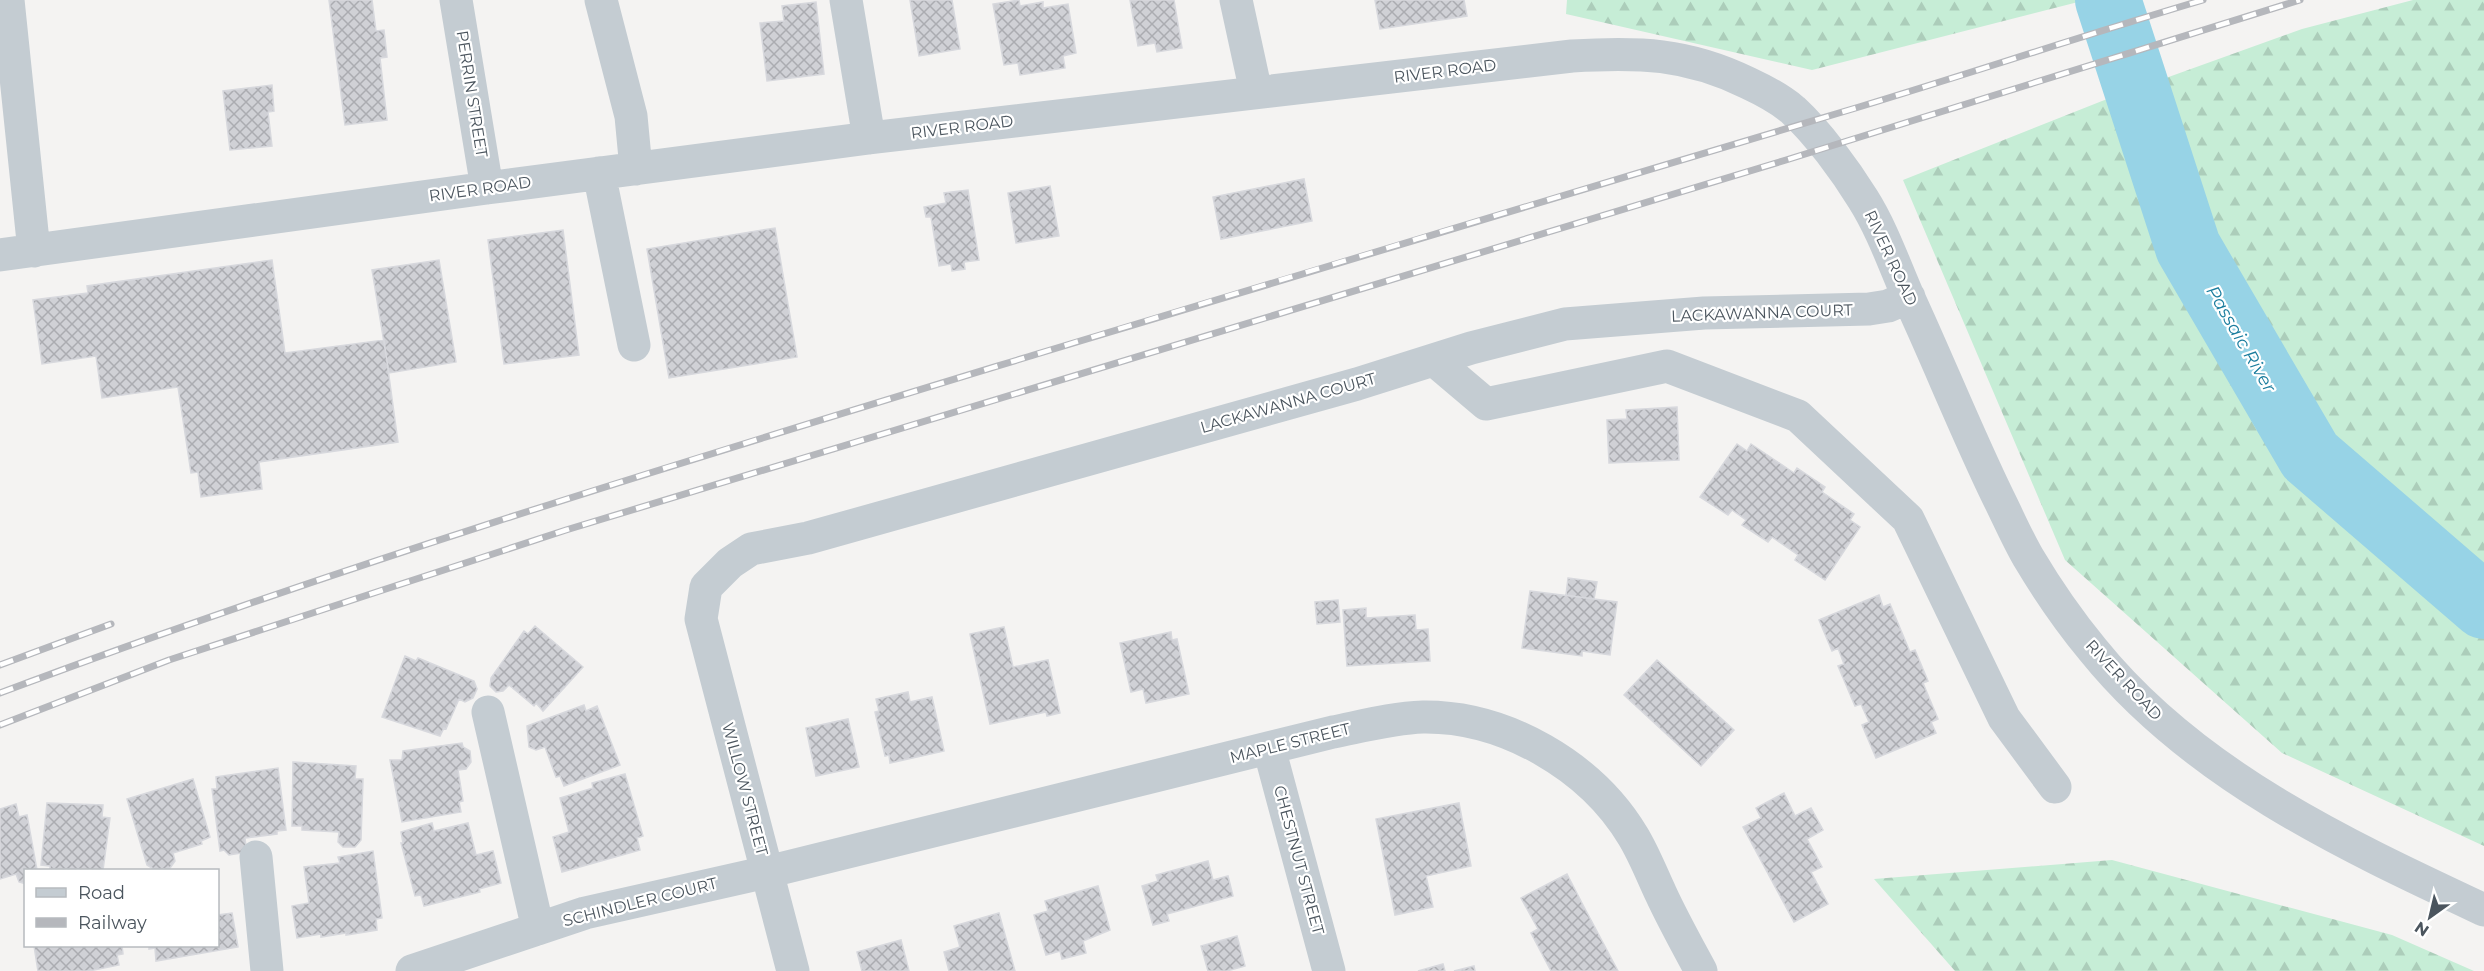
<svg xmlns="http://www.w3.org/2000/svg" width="2484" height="971" font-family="Montserrat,sans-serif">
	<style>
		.forest { fill: url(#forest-firs) }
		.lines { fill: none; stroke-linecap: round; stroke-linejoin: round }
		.river { stroke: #97d3e6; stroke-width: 66 }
		.building { fill: url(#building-cross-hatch); stroke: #d7d8dd; stroke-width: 1.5 }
		.minor { stroke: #c4ccd2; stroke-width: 33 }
		.rail-casing { stroke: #b5b7bc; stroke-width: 7 }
		.rail { stroke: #fff; stroke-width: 4.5; stroke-dasharray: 14; stroke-linecap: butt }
		.labels { text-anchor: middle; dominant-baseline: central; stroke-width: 4.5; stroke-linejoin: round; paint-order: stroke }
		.street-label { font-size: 16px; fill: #4b555e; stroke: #fff }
		.water-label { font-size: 18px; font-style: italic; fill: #197c9d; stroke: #fff }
	</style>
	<defs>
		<pattern id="forest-firs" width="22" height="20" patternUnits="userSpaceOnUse" patternTransform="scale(1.5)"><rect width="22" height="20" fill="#c6edd6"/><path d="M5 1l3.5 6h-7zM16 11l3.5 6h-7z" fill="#accdba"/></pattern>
		<pattern id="building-cross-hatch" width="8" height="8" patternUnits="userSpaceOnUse" patternTransform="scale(1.5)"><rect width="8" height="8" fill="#d0d1d6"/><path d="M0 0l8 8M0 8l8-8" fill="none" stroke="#abacb1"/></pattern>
	</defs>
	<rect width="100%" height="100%" fill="#f4f3f2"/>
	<!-- forest -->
	<path class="forest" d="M1567,0H2086L1812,70L1566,14Z
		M2413,0H2484V846L2282,753L2065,560L1903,180L2102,101L2302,29Z
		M2112,860L2392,935L2474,971H1955L1874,879Z"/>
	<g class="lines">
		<!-- river -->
		<path class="river" d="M2108,0L2188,247L2310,456L2484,606"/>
	</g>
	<!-- building -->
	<path class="building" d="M329,0H372L376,31L384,30L387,57L380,58L387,120L345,125Z
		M910,0H952L960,49L919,56Z
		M1019,0L1020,6L1043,2V8L1068,4L1076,53L1063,56L1065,68L1020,75L1018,63L1004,65L993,4Z
		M1130,0H1174L1182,48L1157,52L1155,43L1138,46Z
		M1375,0H1464L1467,16L1380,29Z
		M816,2L824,74L767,81L760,23L784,21L782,6Z
		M272,85L274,111L268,112L272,146L230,150L223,91Z
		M1304,179L1312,221L1221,239L1213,197Z
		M1050,186L1059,236L1016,243L1008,193Z
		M968,190L979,260L964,262L965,269L952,271L951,264L939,266L931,217H926L924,207L946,203L944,193Z
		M775,228L797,357L669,378L647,249Z
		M563,230L579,355L504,364L488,240Z
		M272,260L285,353L384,340L398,442L259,462L262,489L201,497L198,472L191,473L178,387L102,398L96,356L42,364L33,300L88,293L87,286Z
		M439,260L456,362L389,373L372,270Z
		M1677,407L1679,460L1609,463L1607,420L1627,419L1626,410Z
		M1737,444L1747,451L1751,444L1794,473L1797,468L1825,487L1822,492L1854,514L1850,520L1860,527L1825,580L1795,560L1798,555L1772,537L1768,542L1742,525L1746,520L1732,510L1728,515L1700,497Z
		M1568,578L1597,582L1594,599L1566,595Z
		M1530,591L1617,602L1610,655L1582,651V656L1522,648Z
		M1879,595L1883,607L1890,604L1910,652L1915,650L1928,681L1923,683L1938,719L1931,722L1936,733L1876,758L1862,725L1869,722L1861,704L1855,706L1838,666L1844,664L1838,648L1832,651L1819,620Z
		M1338,600L1340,622L1317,624L1315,602Z
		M1366,608V618L1415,615L1416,630L1428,629L1430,661L1347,666L1343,610Z
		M535,626L583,667L543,711L536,703L534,706L509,685L503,691L496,692L490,686L491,678L524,631L528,634Z
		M1004,627L1013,667L1048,660L1060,713L1047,716L1046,712L990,724L970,634Z
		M1171,632L1172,640L1177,639L1189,694L1146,703L1143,689L1131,692L1120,643Z
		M405,656L416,661L418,658L474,681L477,689L473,698L465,702L459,699L446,729L444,728L440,736L382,717Z
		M1657,660L1734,730L1701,766L1624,695Z
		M908,692L910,702L932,697L944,751L890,763L889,755L885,756L875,712L879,711L876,699Z
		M584,705L586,711L597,706L620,765L564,786L560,776L556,777L545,747L536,750L529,747L527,726Z
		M848,719L859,767L816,776L806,728Z
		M462,743L463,747L470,751L471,762L466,769L458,770L463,801L459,802L461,812L402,822L390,760H402L403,751Z
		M293,762L356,766L355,779H363L361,840L355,847H343L338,842L339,832L302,830V826H292Z
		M278,768L286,830L277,831V834L245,838L246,847L241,853L229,855L224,850L220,851L212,789H217L216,777Z
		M625,774L643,836L637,838L640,850L562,872L553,837L569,832L560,798L593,788L592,783Z
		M193,779L210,837L201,841L202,844L173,853L175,861L170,868L155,870L147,865L127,799Z
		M1784,793L1795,816L1811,808L1823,830L1807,839L1822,867L1811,872L1828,904L1794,922L1743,827L1761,818L1756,808Z
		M47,803L103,805L102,817L110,818L103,870L50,869V866L41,865Z
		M1459,803L1471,866L1426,876L1433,907L1395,915L1376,819Z
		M16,804L19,817L27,815L37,870H26V884L19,882L16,874L0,879V809Z
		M432,823L434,831L468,823L476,855L493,851L501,883L479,889L480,892L424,906L421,895L415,896L401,843H403L401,832Z
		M373,851L382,918L376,919L377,930L346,935V933L321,937V934L297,938L292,906L309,903L304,867L340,863L338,857Z
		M1208,861L1213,880L1228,876L1233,896L1167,914L1169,921L1153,925L1142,886L1158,881L1156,875Z
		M1567,874L1583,905L1618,971H1551L1531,933L1538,929L1521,898Z
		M1098,886L1110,930L1083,941L1086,953L1062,959L1060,951L1046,955L1034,915L1048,911L1045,901Z
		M232,913L238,947L156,961L155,948L149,949V946H218V915Z
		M999,913L1015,971H949L944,952L960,947L954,926Z
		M1237,936L1245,966L1227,971H1208L1201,946Z
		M901,940L909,971H862L857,952Z
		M34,946H122L123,954L117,955L119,965L89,971H38Z
		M1443,964L1445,971H1418Z
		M1474,966L1475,971H1454Z"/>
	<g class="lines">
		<!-- minor -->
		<path class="minor" d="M8,0L34,251
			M456,0L487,188
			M601,0L631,116L636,169
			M846,0L869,138
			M1236,0L1256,92
			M599,173L634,345
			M0,255L487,188L869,138L1572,56C1638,52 1687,53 1748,83C1763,90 1780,99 1793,110C1818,133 1845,170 1863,199C1882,229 1894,264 1908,296C1939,363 1966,431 1998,497C2008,517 2017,538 2028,557C2047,589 2069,621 2093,650C2193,774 2343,844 2484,910
			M1434,360L1486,404L1667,366L1798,416L1908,519L2004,718L2055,787
			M488,712L538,929
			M1269,748L1329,971
			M256,857L267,971
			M412,971L585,913L767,872L1333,732C1363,726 1393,718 1423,717C1505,716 1591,766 1633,836C1644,854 1652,875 1661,894C1673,920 1687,945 1701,971
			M793,971L701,619L706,587L730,563L751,549L808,538L1357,384L1471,348L1565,324L1704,313L1869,309L1888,306L1909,297"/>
		<defs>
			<path id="rail" d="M0,665L111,624
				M0,693C341,565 689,460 1037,354C1311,270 1585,189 1859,107C1974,72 2088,34 2203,0
				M0,725L169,660L566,530L1786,160L2300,0"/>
		</defs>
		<!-- rail casing -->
		<use href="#rail" class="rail-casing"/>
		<!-- rail -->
		<use href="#rail" class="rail"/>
	</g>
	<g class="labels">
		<!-- street labels -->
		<g class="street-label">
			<text transform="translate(1445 71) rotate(-7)">RIVER ROAD</text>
			<text transform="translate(472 94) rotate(81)">PERRIN STREET</text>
			<text transform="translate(962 127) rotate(-7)">RIVER ROAD</text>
			<text transform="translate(480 189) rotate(-8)">RIVER ROAD</text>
			<text transform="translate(1891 258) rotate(65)">RIVER ROAD</text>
			<text transform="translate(1762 313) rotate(-2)">LACKAWANNA COURT</text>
			<text transform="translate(1288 403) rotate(-16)">LACKAWANNA COURT</text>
			<text transform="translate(2124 680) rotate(47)">RIVER ROAD</text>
			<text transform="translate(1290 743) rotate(-14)">MAPLE STREET</text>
			<text transform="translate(745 789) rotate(75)">WILLOW STREET</text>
			<text transform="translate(1299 860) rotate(75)">CHESTNUT STREET</text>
			<text transform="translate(640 902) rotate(-14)">SCHINDLER COURT</text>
		</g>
		<!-- water labels -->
		<g class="water-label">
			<text transform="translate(2241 339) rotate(60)">Passaic River</text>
		</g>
	</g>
	<!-- legend -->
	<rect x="24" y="869" width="195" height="78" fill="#ffffff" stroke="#b7bbbf" stroke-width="1.5"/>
	<rect x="36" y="888" width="30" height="9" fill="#c4ccd2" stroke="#b7bbbf" stroke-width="1.5"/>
	<text x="78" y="899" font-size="18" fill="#4b555e">Road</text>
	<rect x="36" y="918" width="30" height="9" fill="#b5b7bc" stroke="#b7bbbf" stroke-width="1.5"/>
	<text x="78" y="929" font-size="18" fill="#4b555e">Railway</text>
	<!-- north arrow -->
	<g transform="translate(2430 917) rotate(214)" stroke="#ffffff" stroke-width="4.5" paint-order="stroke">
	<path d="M0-4.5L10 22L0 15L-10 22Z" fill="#4b555e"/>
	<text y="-9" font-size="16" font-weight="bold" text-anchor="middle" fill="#4b555e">N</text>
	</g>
</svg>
